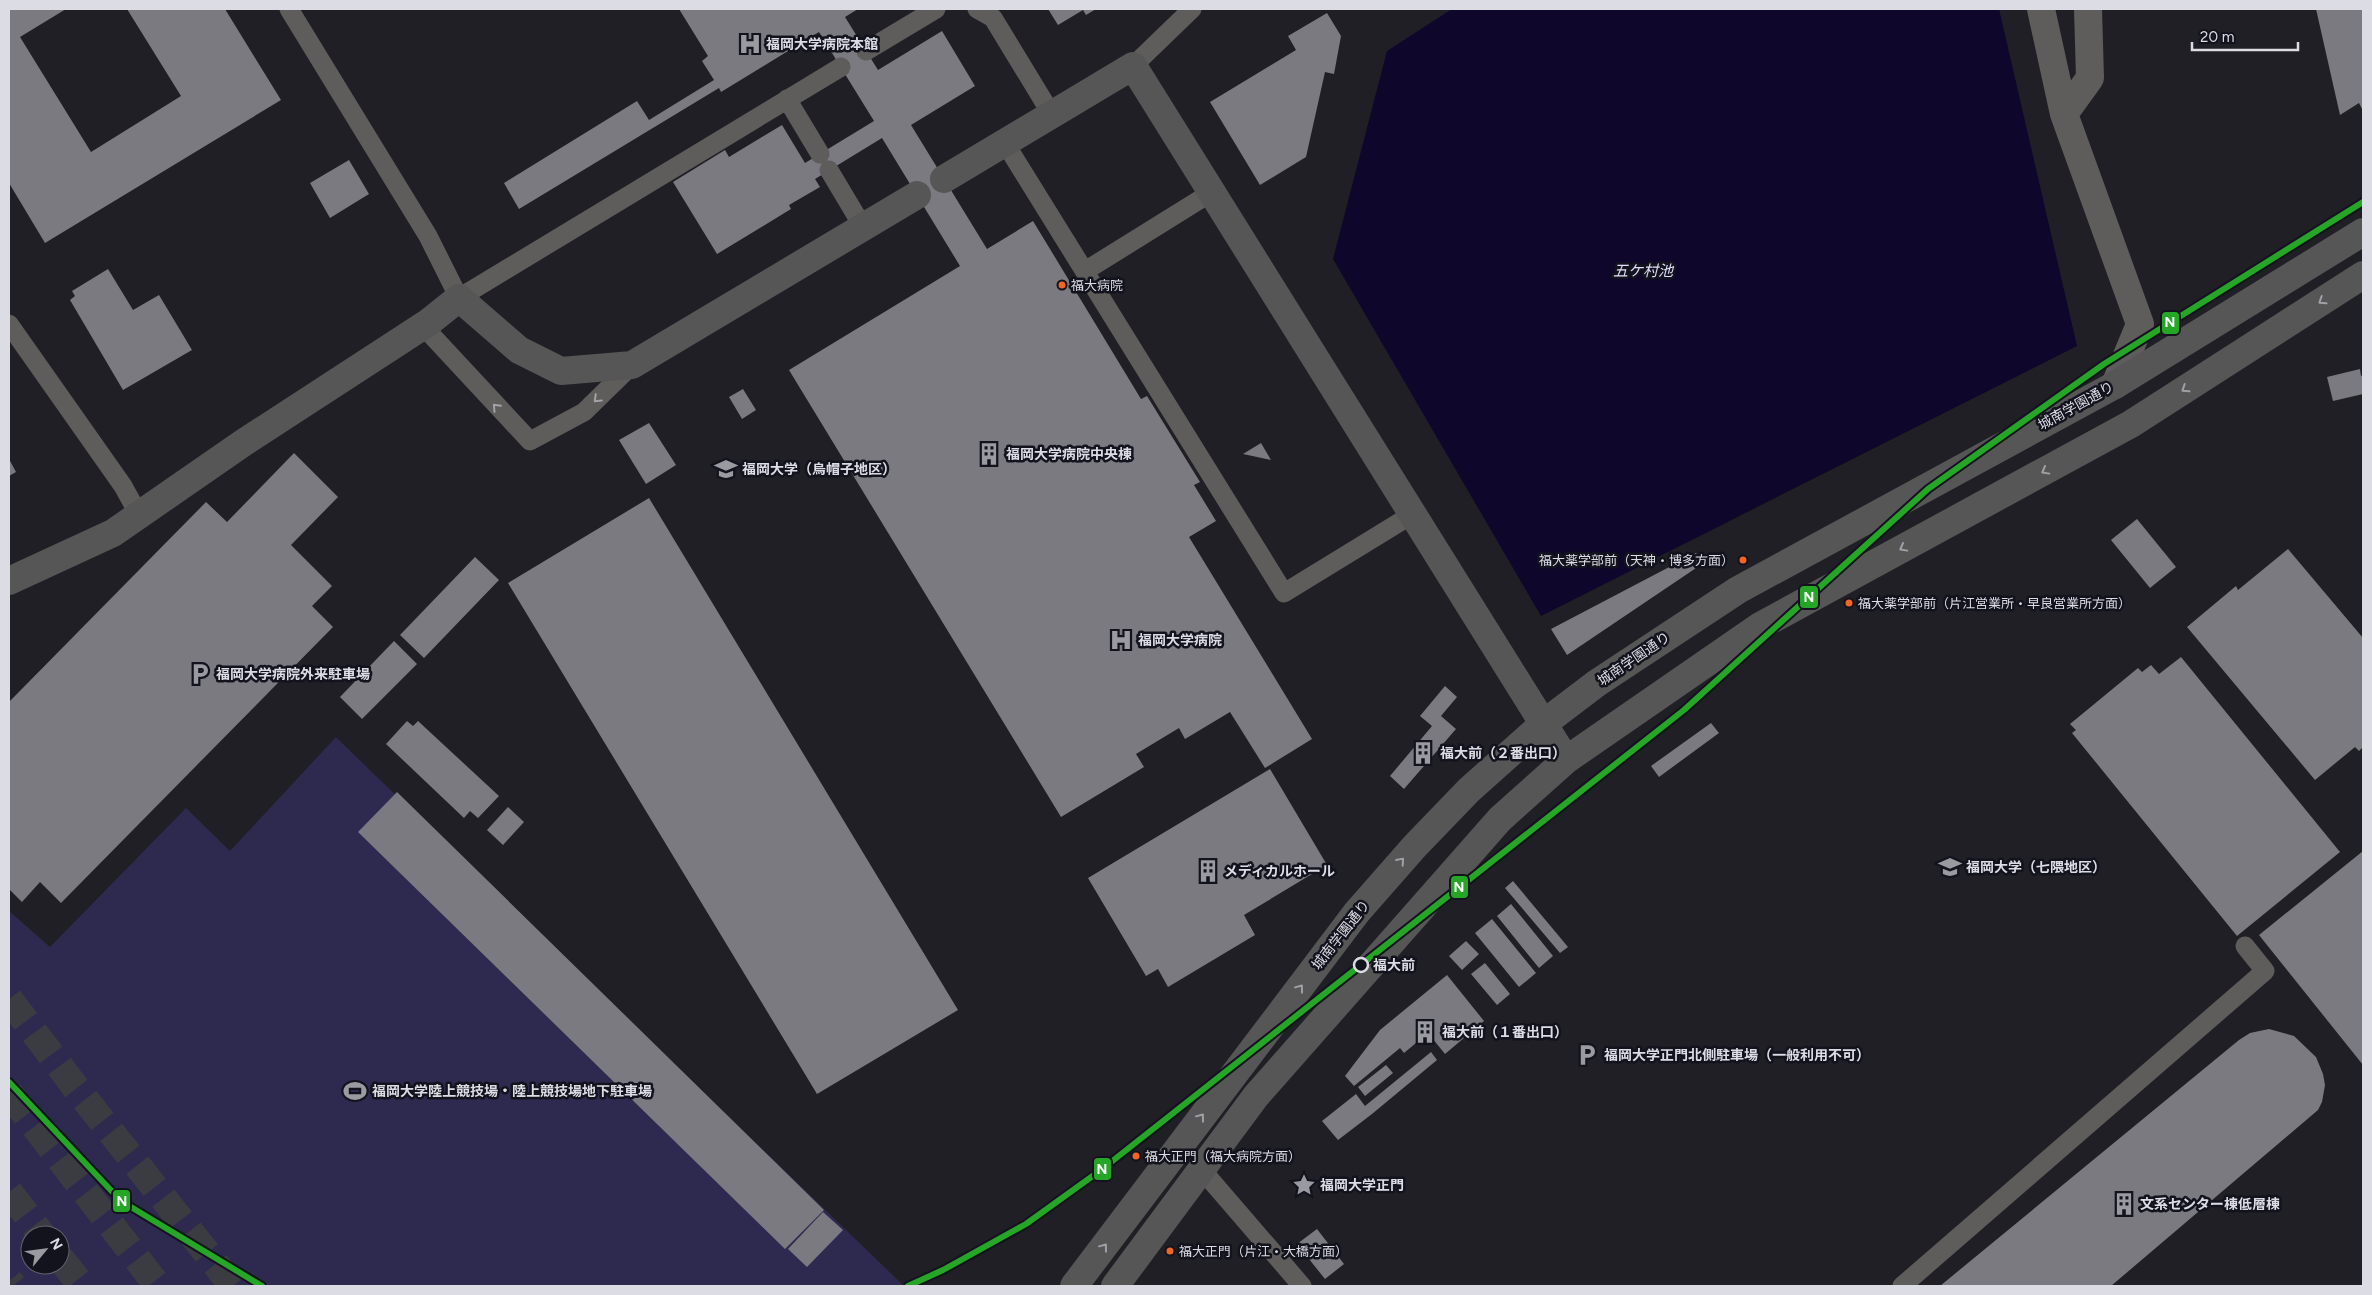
<svg xmlns="http://www.w3.org/2000/svg" width="2372" height="1295" font-family="Figtree,'Noto Sans JP',sans-serif">
	<style>
		.green { fill: #2e2a4f; fill-rule: evenodd }
		.water { fill: #0f062b }
		.building { fill: #7a7a80 }
		.lines { fill: none; stroke-linecap: round; stroke-linejoin: round }
		.highway-tunnel { stroke: #3b3b42; stroke-width: 28; stroke-dasharray: 28 14; stroke-linecap: butt }
		.lane { stroke: #5e5d5c; stroke-width: 19 }
		.street { stroke: #5e5d5c; stroke-width: 28 }
		.secondary { stroke: #565657; stroke-width: 28 }
		.metro-1-casing { stroke: #13131e; stroke-width: 10 }
		.metro-1 { stroke: #26a626; stroke-width: 6 }
		.oneway { stroke: #a0a0a5 }
		.oneway2 { stroke: #a3a3a7 }
		.bus-dot { fill: #f26522; stroke: #13131e; stroke-width: 2 }
		.stop-dot { fill: #13131e; stroke: #dcdce4; stroke-width: 2.5 }
		.labels { text-anchor: middle; dominant-baseline: central; stroke-width: 5; stroke-linejoin: round; paint-order: stroke }
		.bus-label { font-size: 13px; fill: #dcdce4; stroke: #13131e; text-anchor: start }
		.poi-label { font-size: 14px; font-weight: bold; fill: #dcdce4; stroke: #13131e; text-anchor: start }
		.street-label { font-size: 14px; fill: #dcdce4; stroke: #13131e }
		.stop-label { font-size: 14px; font-weight: bold; fill: #dcdce4; stroke: #13131e; text-anchor: start }
		.water-label { font-size: 15px; font-style: italic; fill: #deddfd; stroke: #13131e }
		.line-badge { stroke: #13131e; stroke-width: 2 }
		.badge-label { font-size: 14px; text-anchor: middle; font-weight: bold; fill: #fff }
	</style>
	<rect width="100%" height="100%" fill="#1f1f25"/>
	<!-- green -->
	<path class="green" d="M336,737L347,748L904,1286H9V911L50,947L186,808L230,851ZM30,1235H60V1265H30Z"/>
	<!-- water -->
	<path class="water" d="M1452,9H1999L2077,346L1541,616L1333,259L1387,51Z"/>
	<!-- building -->
	<path class="building" d="M9,9H66L20,37L91,152L181,96L127,9H225L281,100L45,243L9,183Z
		M679,9H858L845,17L878,70L942,31L975,86L911,125L987,249L1033,221L1141,399L1147,396L1200,482L1194,485L1216,521L1189,537L1312,739L1265,768L1230,712L1185,739L1179,728L1136,754L1144,767L1061,817L789,370L960,266L882,138L815,179L820,187L789,205L791,209L717,254L673,182L725,150L729,157L782,125L805,163L874,121L819,32L721,92L719,88L519,209L504,183L637,101L649,120L714,80L702,61L708,56Z
		M1048,9H1096L1086,15L1083,10L1058,25Z
		M2316,9H2363V111L2359,103L2340,115Z
		M1327,13L1341,36L1334,74L1325,72L1306,157L1260,185L1210,102L1296,50L1288,36Z
		M349,160L369,194L330,218L310,183Z
		M108,269L133,310L159,295L192,350L123,390L70,300L75,296L72,291Z
		M2360,369L2361,376L2363,375V394L2333,401L2327,377Z
		M743,389L756,410L742,419L729,397Z
		M649,423L676,465L646,484L619,440Z
		M1261,443L1271,460L1243,454Z
		M294,453L338,497L291,545L332,586L312,606L333,627L61,903L40,882L22,902L9,889V702L206,502L227,522Z
		M9,459L16,472L9,476Z
		M649,498L958,1010L817,1094L508,583Z
		M2137,519L2176,567L2150,588L2111,540Z
		M2288,549L2363,638V747L2359,751L2355,747L2315,780L2187,627L2236,586L2238,590Z
		M1696,553L1702,564L1567,655L1551,629Z
		M475,557L499,580L424,658L400,635Z
		M394,641L417,664L362,719L340,697Z
		M2181,657L2340,852L2237,936L2072,733L2076,730L2070,724L2138,668L2142,672L2151,665L2159,674Z
		M1445,686L1457,697L1441,716L1456,729L1404,789L1390,776L1432,726L1420,716Z
		M407,721L413,726L418,721L499,796L478,818L470,811L464,818L386,744Z
		M1711,723L1719,733L1659,777L1651,766Z
		M1270,769L1327,865L1244,915L1255,935L1168,987L1158,969L1146,976L1088,878Z
		M397,792L824,1210L785,1249L358,832Z
		M508,807L524,822L503,845L487,830Z
		M2363,851V1065L2259,935Z
		M1513,881L1568,947L1560,953L1505,888Z
		M1511,904L1553,956L1539,968L1497,916Z
		M1492,919L1536,973L1519,987L1475,933Z
		M1466,941L1479,954L1462,970L1449,956Z
		M1485,963L1510,994L1497,1005L1471,974Z
		M1447,975L1484,1021L1445,1054L1428,1033L1404,1053L1400,1048L1354,1086L1345,1076L1380,1030Z
		M2269,1029L2294,1036L2316,1057L2323,1074L2325,1085L2322,1102L2318,1110L2111,1286H1940L2239,1040L2250,1033Z
		M1431,1052L1437,1060L1372,1114L1338,1140L1322,1121L1356,1094L1365,1106Z
		M1386,1065L1393,1073L1365,1096L1358,1087Z
		M823,1212L843,1230L807,1267L788,1249Z
		M1317,1229L1344,1264L1325,1279L1297,1244Z"/>
	<g class="lines">
		<!-- highway-tunnel -->
		<path class="highway-tunnel" d="M9,999L76,1088L233,1286
			M9,1093L158,1286
			M9,1192L42,1235
			M60,1258L82,1286
			M9,1281L13,1286"/>
		<!-- lane -->
		<path class="lane" d="M289,9L428,236L459,298L841,67
			M977,9L993,18L1052,115
			M866,51L936,9
			M1133,66L1192,9
			M787,99L820,154
			M1005,143L1284,593L1413,514
			M829,170L863,227
			M1085,271L1212,192
			M9,324L123,486L139,515
			M423,326L530,441L584,412L632,365
			M1202,1170L1302,1286
			M1902,1286L2265,971L2245,946"/>
		<!-- street -->
		<path class="street" d="M2041,9L2064,114L2140,324L2115,385
			M2064,114L2090,78L2088,9"/>
		<!-- secondary -->
		<path class="secondary" d="M944,179L1133,66L1566,760
			M9,581L113,533L243,443L429,322L459,298L519,350L561,371L632,365L917,195
			M1074,1286L1357,912L1415,846L1469,790L1543,724L1597,683L1738,590L2115,385L2363,232
			M1115,1286L1256,1096L1500,819L1566,760L1760,626L2131,424L2363,275"/>
		<defs>
			<path id="metro-1" d="M9,1082L121,1201L262,1286
				M908,1286L943,1270L1026,1224L1101,1170L1684,710L1928,489L2104,364L2363,202"/>
		</defs>
		<!-- metro-1 casing -->
		<use href="#metro-1" class="metro-1-casing"/>
		<!-- metro-1 -->
		<use href="#metro-1" class="metro-1"/>
	</g>
	<!-- one-way arrows -->
	<defs><path id="oneway-chevron" d="M-2-3.5L2.5 0L-2 3.5" fill="none" stroke-width="1.6" stroke-linecap="round" stroke-linejoin="round" transform="scale(1.25)"/></defs>
	<g class="oneway">
		<use href="#oneway-chevron" transform="translate(2322 301) rotate(147)"/>
		<use href="#oneway-chevron" transform="translate(2185 389) rotate(147)"/>
		<use href="#oneway-chevron" transform="translate(2045 471) rotate(151)"/>
		<use href="#oneway-chevron" transform="translate(1903 548) rotate(151)"/>
		<use href="#oneway-chevron" transform="translate(1401 861) rotate(-49)"/>
		<use href="#oneway-chevron" transform="translate(1300 988) rotate(-53)"/>
		<use href="#oneway-chevron" transform="translate(1201 1117) rotate(-53)"/>
		<use href="#oneway-chevron" transform="translate(1104 1247) rotate(-53)"/>
	</g>
	<g class="oneway2">
		<use href="#oneway-chevron" transform="translate(597 399) rotate(136)"/>
		<use href="#oneway-chevron" transform="translate(496 407) rotate(-133)"/>
	</g>
	<!-- icons -->
	<defs>
		<symbol id="hospital-bare" viewBox="-9 -9 18 18"><path d="M-5-5h3v3.5h4V-5h3V5h-3V1.5h-4V5h-3Z" fill="#9a9aa1" stroke="#13131e" stroke-width="2.5" paint-order="stroke"/></symbol>
		<symbol id="building-bare" viewBox="-9 -9 18 18"><path d="M-4-6H4V6H1V3H-1V6H-4ZM-2.5-4.3h1.7v1.8h-1.7ZM.8-4.3h1.7v1.8H.8ZM-2.5-1h1.7V.8h-1.7ZM.8-1h1.7V.8H.8Z" fill="#9a9aa1" stroke="#13131e" stroke-width="2.5" paint-order="stroke"/></symbol>
		<symbol id="university-bare" viewBox="-9 -9 18 18"><path d="M0-5L7-2L0 1L-7-2ZM-4 1L0 2.5L4 1V4Q0 6-4 4Z" fill="#9a9aa1" stroke="#13131e" stroke-width="2.5" paint-order="stroke"/></symbol>
		<symbol id="parking-bare" viewBox="-9 -9 18 18"><path d="M-3.5-5.5H1a3.5 3.5 0 0 1 0 7H-1V5.5H-3.5ZM-1-3.4V-.6H.8a1.4 1.4 0 0 0 0-2.8Z" fill="#9a9aa1" stroke="#13131e" stroke-width="2.5" paint-order="stroke"/></symbol>
		<symbol id="stadium-bare" viewBox="-9 -9 18 18"><path d="M0-5a6.5 5 0 1 0 0 10a6.5 5 0 1 0 0-10ZM-3.5-1.8h7v3.6h-7Z" fill="#9a9aa1" stroke="#13131e" stroke-width="2.5" paint-order="stroke"/></symbol>
		<symbol id="sight-bare" viewBox="-9 -9 18 18"><path d="M0-6L1.8-2.2L6-1.7L2.9 1.2L3.7 5.4L0 3.3L-3.7 5.4L-2.9 1.2L-6-1.7L-1.8-2.2Z" fill="#9a9aa1" stroke="#13131e" stroke-width="2.5" paint-order="stroke"/></symbol>
	</defs>
	<g fill-rule="evenodd">
		<use href="#hospital-bare" x="734" y="28" width="32" height="32"/>
		<use href="#building-bare" x="973" y="438" width="32" height="32"/>
		<use href="#university-bare" x="710" y="453" width="32" height="32"/>
		<use href="#hospital-bare" x="1105" y="624" width="32" height="32"/>
		<use href="#parking-bare" x="184" y="658" width="32" height="32"/>
		<use href="#building-bare" x="1407" y="737" width="32" height="32"/>
		<use href="#university-bare" x="1934" y="851" width="32" height="32"/>
		<use href="#building-bare" x="1192" y="855" width="32" height="32"/>
		<use href="#building-bare" x="1409" y="1016" width="32" height="32"/>
		<use href="#parking-bare" x="1571" y="1039" width="32" height="32"/>
		<use href="#stadium-bare" x="339" y="1075" width="32" height="32"/>
		<use href="#sight-bare" x="1288" y="1169" width="32" height="32"/>
		<use href="#building-bare" x="2108" y="1188" width="32" height="32"/>
	</g>
	<!-- markers -->
	<g class="bus-dot">
		<circle cx="1062" cy="285" r="4.5"/>
		<circle cx="1743" cy="560" r="4.5"/>
		<circle cx="1849" cy="603" r="4.5"/>
		<circle cx="1136" cy="1156" r="4.5"/>
		<circle cx="1170" cy="1251" r="4.5"/>
	</g>
	<circle class="stop-dot" cx="1361" cy="965" r="7"/>
	<g class="labels">
		<!-- bus labels -->
		<g class="bus-label">
			<text x="1071" y="285">福大病院</text>
			<text x="1734" y="560" text-anchor="end">福大薬学部前（天神・博多方面）</text>
			<text x="1858" y="603">福大薬学部前（片江営業所・早良営業所方面）</text>
			<text x="1145" y="1156">福大正門（福大病院方面）</text>
			<text x="1179" y="1251">福大正門（片江・大橋方面）</text>
		</g>
		<!-- poi labels -->
		<g class="poi-label">
			<text x="766" y="44">福岡大学病院本館</text>
			<text x="1006" y="454">福岡大学病院中央棟</text>
			<text x="742" y="469">福岡大学（烏帽子地区）</text>
			<text x="1138" y="640">福岡大学病院</text>
			<text x="216" y="674">福岡大学病院外来駐車場</text>
			<text x="1440" y="753">福大前（２番出口）</text>
			<text x="1966" y="867">福岡大学（七隈地区）</text>
			<text x="1224" y="871">メディカルホール</text>
			<text x="1442" y="1032">福大前（１番出口）</text>
			<text x="1604" y="1055">福岡大学正門北側駐車場（一般利用不可）</text>
			<text x="372" y="1091">福岡大学陸上競技場・陸上競技場地下駐車場</text>
			<text x="1320" y="1185">福岡大学正門</text>
			<text x="2140" y="1204">文系センター棟低層棟</text>
		</g>
		<!-- street labels -->
		<g class="street-label">
			<text transform="translate(2076 406) rotate(-29)">城南学園通り</text>
			<text transform="translate(1634 659) rotate(-34)">城南学園通り</text>
			<text transform="translate(1341 935) rotate(-52)">城南学園通り</text>
		</g>
		<!-- stop labels -->
		<g class="stop-label">
			<text x="1373" y="965">福大前</text>
		</g>
		<!-- water labels -->
		<g class="water-label">
			<text x="1643" y="271">五ケ村池</text>
		</g>
	</g>
	<g class="line-badge">
		<rect x="2161" y="311" width="19" height="24" rx="5" fill="#26a626"/>
		<rect x="1799" y="585" width="20" height="24" rx="5" fill="#26a626"/>
		<rect x="1450" y="875" width="19" height="24" rx="5" fill="#26a626"/>
		<rect x="1093" y="1157" width="19" height="24" rx="5" fill="#26a626"/>
		<rect x="112" y="1189" width="19" height="24" rx="5" fill="#26a626"/>
	</g>
	<g class="badge-label">
		<text x="2170" y="327">N</text>
		<text x="1809" y="602">N</text>
		<text x="1459" y="892">N</text>
		<text x="1102" y="1174">N</text>
		<text x="122" y="1206">N</text>
	</g>
	<!-- border -->
	<rect width="2372" height="1295" fill="none" stroke="#dcdce4" stroke-width="20"/>
	<!-- north arrow -->
	<g transform="translate(45 1250) rotate(61)"><circle r="24" fill="#13131e" stroke="#63636d"/>
	<path d="M0-4L9 19L0 12L-9 19Z" fill="#9a9aa1"/>
	<text y="-8" font-size="14" font-weight="bold" text-anchor="middle" fill="#dcdce4">N</text>
	</g>
	<!-- scale -->
	<path d="M2192 42v8h106v-8" fill="none" stroke="#dcdce4" stroke-width="2.5"/>
	<text x="2200" y="42" font-size="15" fill="#dcdce4" stroke="#13131e" stroke-width="4" paint-order="stroke">20 m</text>
</svg>
